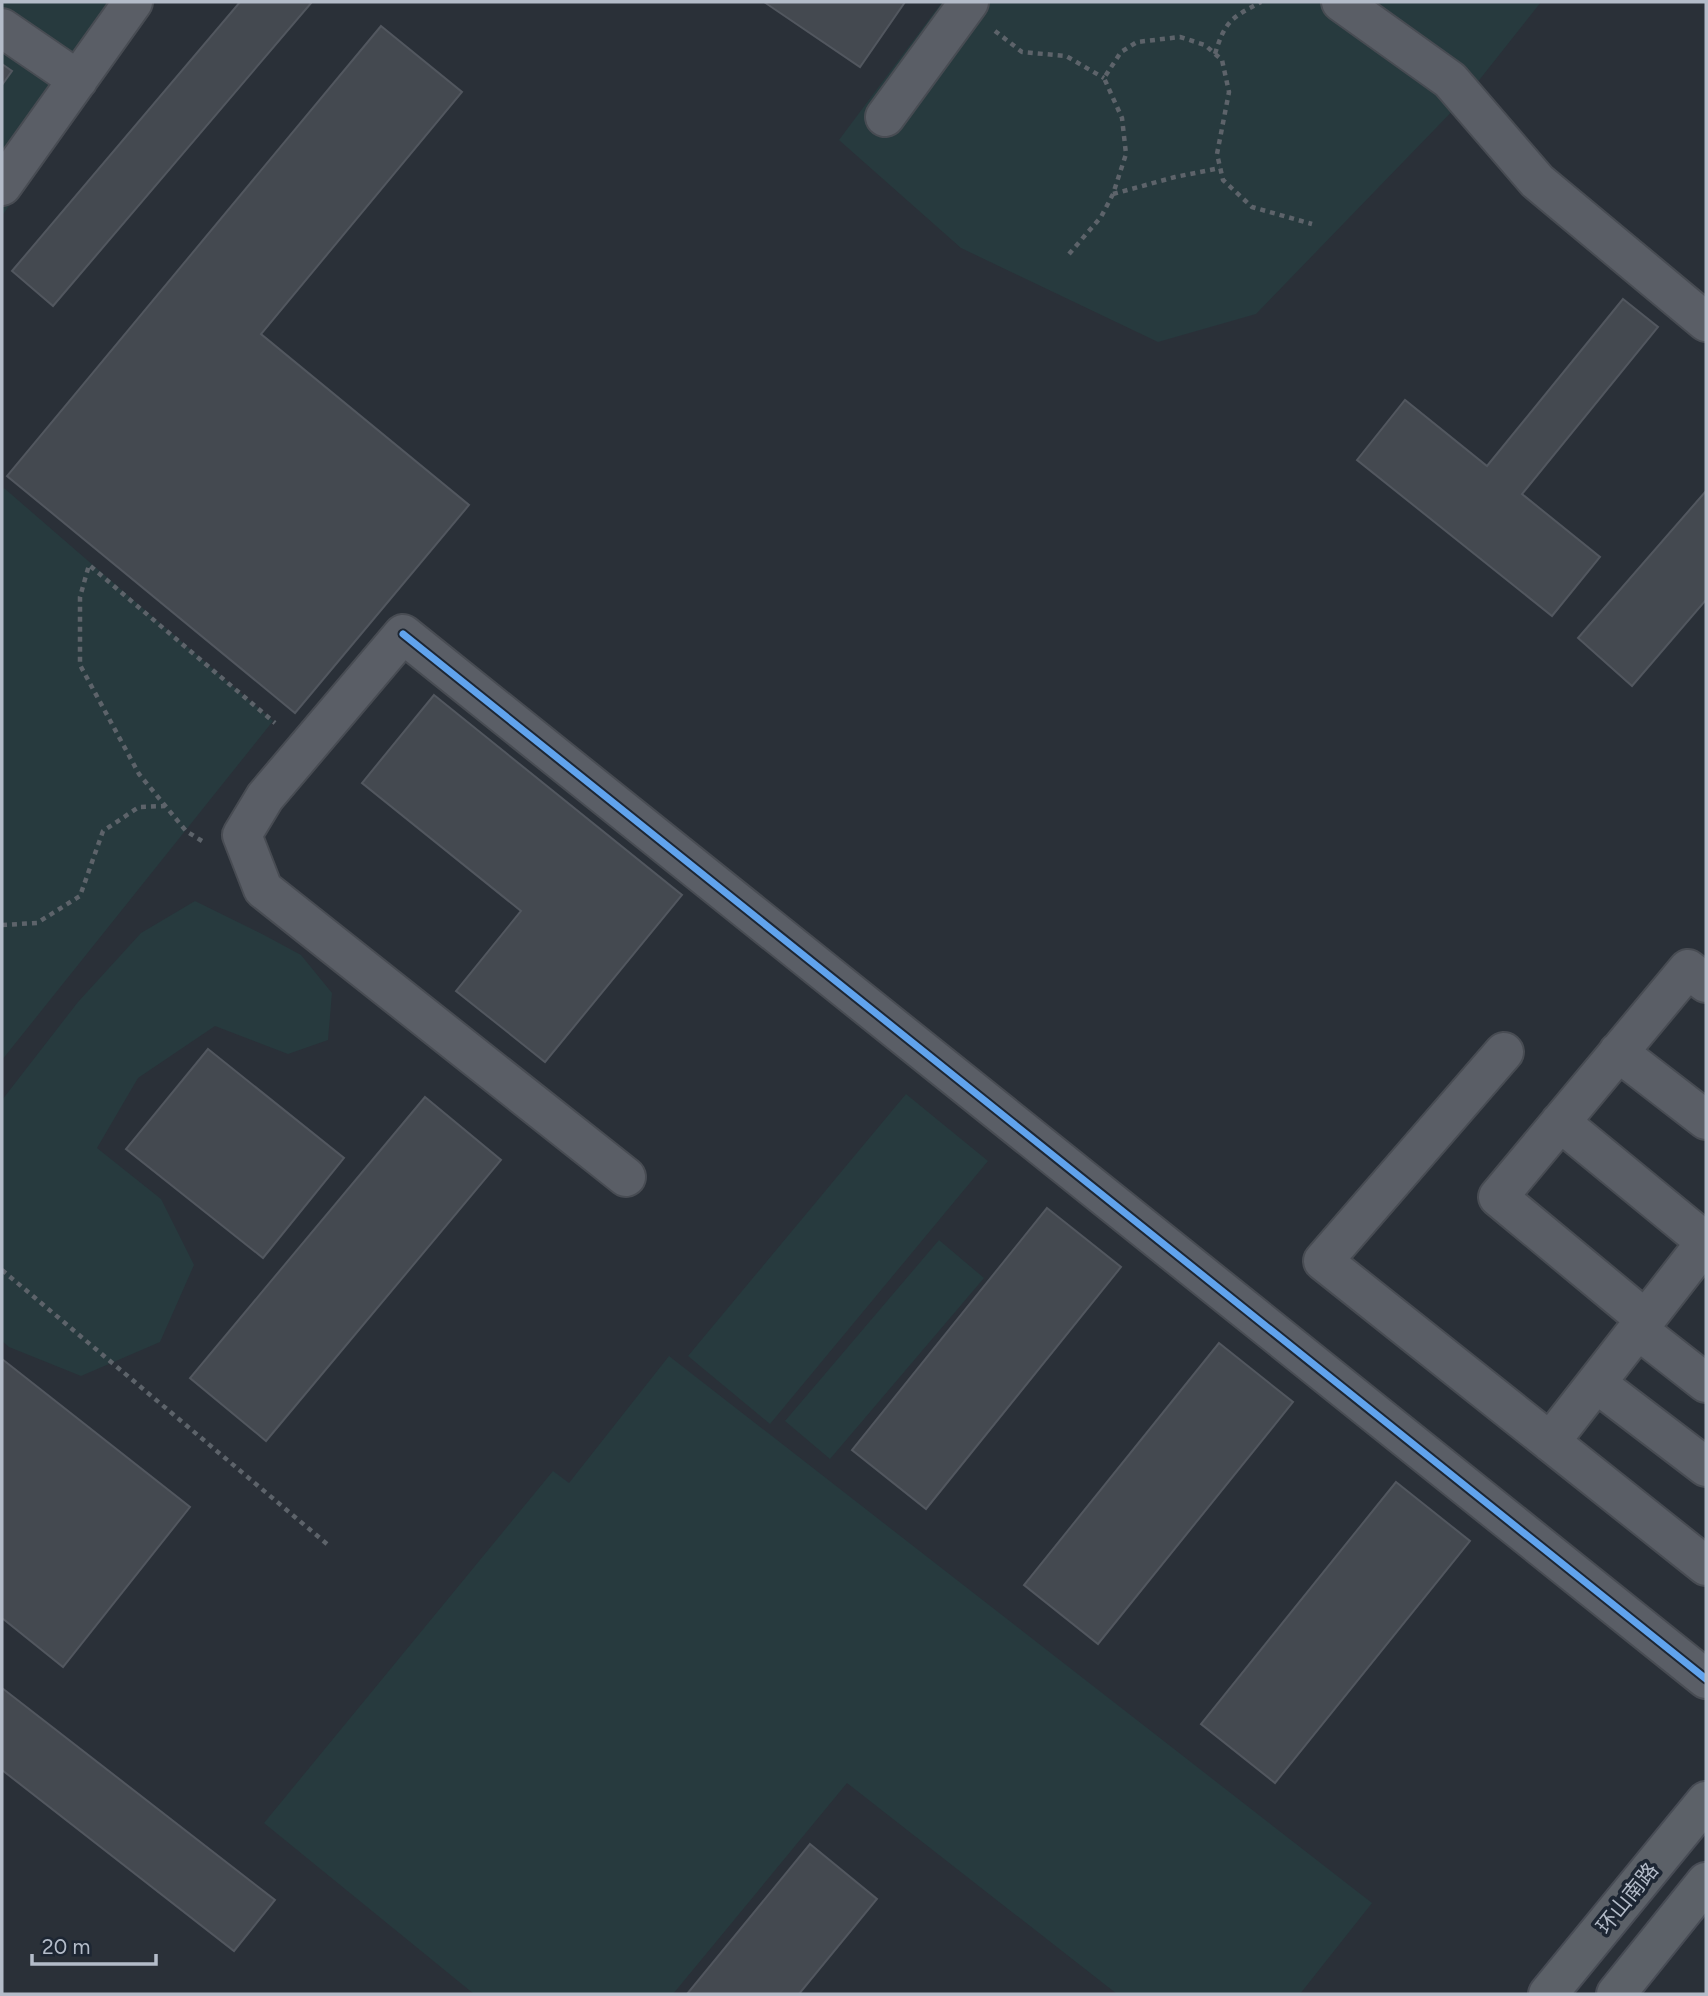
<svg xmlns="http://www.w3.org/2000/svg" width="1708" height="1996" font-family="Figtree,'Noto Sans SC',sans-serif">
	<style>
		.green { fill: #273a3e }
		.building { fill: #444950; stroke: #52575f; stroke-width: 2 }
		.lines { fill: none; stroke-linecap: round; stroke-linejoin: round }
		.minor-casing { stroke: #484c53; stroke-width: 42 }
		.major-casing { stroke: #484c55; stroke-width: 42 }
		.path { stroke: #5d636a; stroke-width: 4.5; stroke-dasharray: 5 5; stroke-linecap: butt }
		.minor { stroke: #5a5e66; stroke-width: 38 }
		.major { stroke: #5c6168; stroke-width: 38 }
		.cycleway-casing { stroke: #1d2633; stroke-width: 11 }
		.cycleway { stroke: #60a3ed; stroke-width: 7 }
		.labels { text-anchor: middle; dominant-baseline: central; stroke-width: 7; stroke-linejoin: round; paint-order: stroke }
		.street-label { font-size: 21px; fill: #b4bcc9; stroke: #1d2633 }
	</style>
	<rect width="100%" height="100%" fill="#2a3038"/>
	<!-- green -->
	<path class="green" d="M2,2H150L2,216Z
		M942,2H1541L1465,98L1256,314L1158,342L961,248L839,140Z
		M4,488L273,721L2,1060V490Z
		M195,901L264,935L301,955L332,993L328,1040L288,1054L215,1026L138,1078L97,1148L161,1199L194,1265L160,1342L81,1376L9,1347L2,1341V1100L78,1002L141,933Z
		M906,1094L988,1161L770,1424L688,1356Z
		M939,1240L984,1278L830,1459L785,1421Z
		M669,1356L1372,1903L1300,1994H1117L847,1783L673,1994H474L264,1823L553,1471L569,1483Z"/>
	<!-- building -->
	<path class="building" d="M240,2H312L53,306L12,271Z
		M764,2H905L860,67Z
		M381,26L462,92L261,334L469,505L295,713L7,476Z
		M2,64L12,71L2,85Z
		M1623,299L1658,327L1522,494L1600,557L1552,616L1357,460L1405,400L1487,466Z
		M1706,491V600L1632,686L1578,638Z
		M434,695L682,895L545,1062L456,991L521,911L362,783Z
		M208,1049L344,1158L263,1258L126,1149Z
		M425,1097L501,1160L266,1441L190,1378Z
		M1047,1208L1121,1267L926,1509L852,1450Z
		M1219,1343L1293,1402L1098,1644L1024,1585Z
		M2,1359L190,1507L63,1667L2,1618Z
		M1396,1482L1470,1541L1275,1783L1201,1724Z
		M2,1688L275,1900L234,1951L2,1770Z
		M810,1844L877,1899L799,1994H687Z"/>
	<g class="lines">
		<defs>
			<path id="minor" d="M1341,2L1450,80L1537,181L1706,322
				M2,28L78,80
				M885,117L969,2
				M2,186L133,2
				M1504,1052L1323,1261L1706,1566
				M1618,1052L1706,1120
				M1560,1122L1706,1242
				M626,1177L263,889L242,835L265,797L403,634L1706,1679
				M1645,1319L1498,1197L1688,969L1706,983
				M1637,1329L1706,1383
				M1596,1383L1706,1467
				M1550,1442L1706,1242"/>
			<path id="major" d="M1548,1994L1706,1801
				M1616,1994L1706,1882"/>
		</defs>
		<!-- minor casing -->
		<use href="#minor" class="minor-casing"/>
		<!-- major casing -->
		<use href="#major" class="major-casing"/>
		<!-- path -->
		<path class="path" d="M995,31L1022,52L1066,56L1104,78
			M1215,54C1225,21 1231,18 1261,2
			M1113,194L1175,177L1220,168
			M1069,254L1101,217L1113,194L1126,154L1122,118L1104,78L1121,52L1137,42L1180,37L1205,45L1222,60L1229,92L1217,154L1223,180L1252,207L1312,224
			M202,841L186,831L139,774L80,665V597L89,565L275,723
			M2,925L37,923L80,896L103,831L139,807L165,806
			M2,1270L327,1544"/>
		<!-- minor -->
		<use href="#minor" class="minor"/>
		<!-- major -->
		<use href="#major" class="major"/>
		<defs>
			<path id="cycleway" d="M403,634L1706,1679"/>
		</defs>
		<!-- cycleway casing -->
		<use href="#cycleway" class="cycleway-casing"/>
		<!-- cycleway -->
		<use href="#cycleway" class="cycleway"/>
	</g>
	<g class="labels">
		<!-- street labels -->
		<g class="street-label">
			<text transform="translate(1627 1898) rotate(-51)">环山南路</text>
		</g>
	</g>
	<!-- border -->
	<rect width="1708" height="1996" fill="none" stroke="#b4bcc9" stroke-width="7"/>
	<!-- scale -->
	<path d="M32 1954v10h124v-10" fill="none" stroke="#b4bcc9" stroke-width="3.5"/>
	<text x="42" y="1954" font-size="21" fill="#b4bcc9" stroke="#1d2633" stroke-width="5" paint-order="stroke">20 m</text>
</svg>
